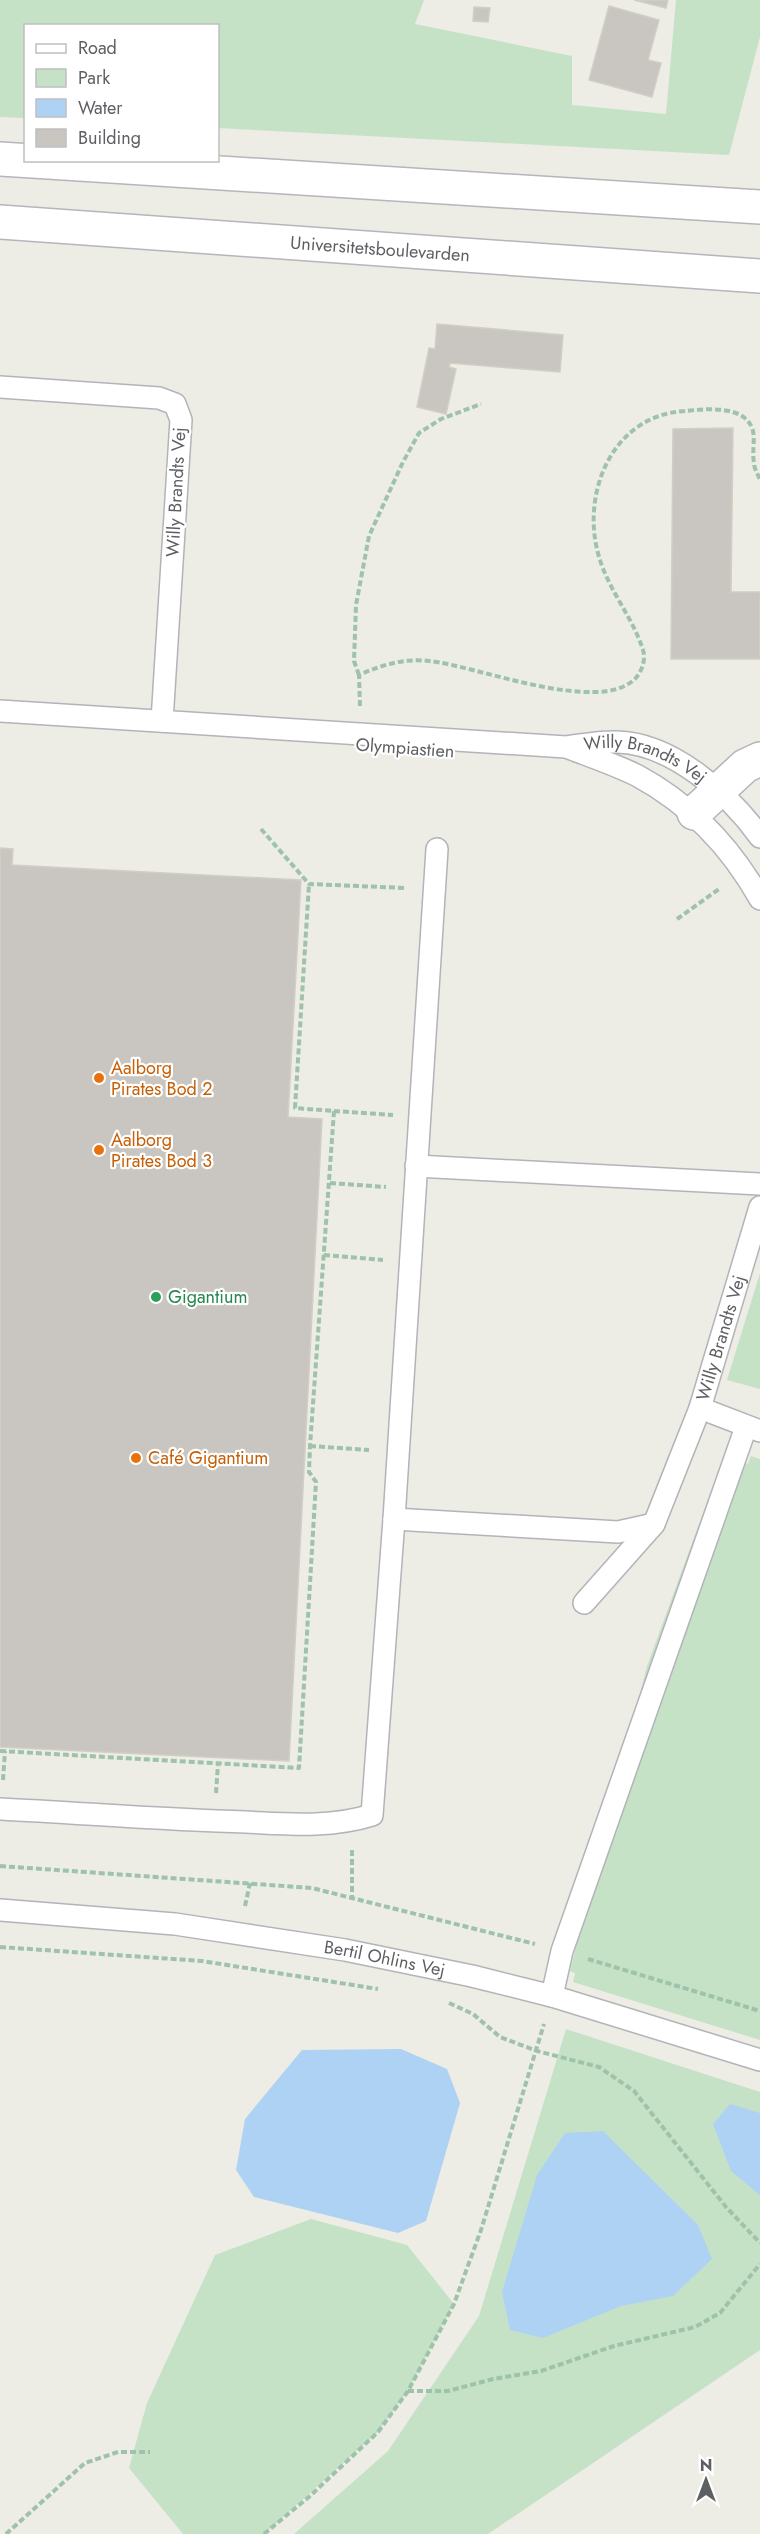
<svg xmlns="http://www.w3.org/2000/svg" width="760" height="2534" font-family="Jost,sans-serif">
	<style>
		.green { fill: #c5e2c6 }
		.water { fill: #aed2f4 }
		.building { fill: #c9c6c1; stroke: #d1cec4; stroke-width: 1.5 }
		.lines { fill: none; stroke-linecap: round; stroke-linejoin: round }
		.lane-casing { stroke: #b2b4b8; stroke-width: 24 }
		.street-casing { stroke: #b2b4b8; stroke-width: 36 }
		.secondary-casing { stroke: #b4b6ba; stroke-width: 36 }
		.path { stroke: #9ec2aa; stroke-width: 4; stroke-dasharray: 6 3; stroke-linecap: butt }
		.lane { stroke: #fff; stroke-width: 21 }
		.street { stroke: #fff; stroke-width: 33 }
		.secondary { stroke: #fff; stroke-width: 33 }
		.food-dot { fill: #e8710a; stroke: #fff; stroke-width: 2 }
		.leisure-dot { fill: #2e9e5b; stroke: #fff; stroke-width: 2 }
		.labels { text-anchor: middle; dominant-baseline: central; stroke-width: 4.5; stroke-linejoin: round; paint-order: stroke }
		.street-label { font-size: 18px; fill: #5d5f63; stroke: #fff }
		.food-label { font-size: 18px; fill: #c56008; stroke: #fff; text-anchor: start }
		.leisure-label { font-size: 18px; fill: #27864d; stroke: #fff; text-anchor: start }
	</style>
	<rect width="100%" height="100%" fill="#edece5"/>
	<!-- green -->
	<path class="green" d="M0,0H424L415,24L572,56V105L666,114L676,0H760V37L729,155L218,128V26H26L25,118L0,117Z
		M760,1273V1389L727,1380Z
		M724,1456L748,1464L751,1456L760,1459V2040L573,1982L575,1973L570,1971L647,1666Z
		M566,2029L760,2092V2350L488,2534H294L388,2451L479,2316Z
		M311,2219L407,2245L454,2304L408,2391L378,2432L264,2534H183L129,2468L147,2403L215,2255Z"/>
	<!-- water -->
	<path class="water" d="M401,2049L447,2069L460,2103L426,2221L398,2233L254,2197L236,2170L245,2119L302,2050Z
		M730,2104L760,2113V2195L731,2171L713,2124Z
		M603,2131L698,2225L712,2259L673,2296L621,2306L543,2338L510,2330L502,2292L537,2175L565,2133Z"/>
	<!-- building -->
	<path class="building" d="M634,0H668L666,8Z
		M609,6L659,20L648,60L661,63L652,97L589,80Z
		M474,7L490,8L488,22L473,21Z
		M437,324L563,335L560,372L450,363L449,367L456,369L446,414L417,407L429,348L435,349Z
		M733,428L731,592H760V659H671L673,429Z
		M0,848L13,849L12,865L301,880L288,1117L322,1119L289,1761L0,1747Z"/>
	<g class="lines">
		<defs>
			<g id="lane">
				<path d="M0,387L159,398L175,404L181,420L162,721"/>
				<path id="s1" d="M0,711L566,747C582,745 600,741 617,742C672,743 730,795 760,837"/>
				<path d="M569,748C592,757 616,765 638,776C691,805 731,847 760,899"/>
				<path d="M416,1166L760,1184"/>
				<path d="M700,1408L760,1431"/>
				<path id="s2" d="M394,1519L618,1532L654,1524L700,1408L760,1207"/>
				<path d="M584,1603L654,1524"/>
				<path d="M0,1809C82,1813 164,1820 246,1822C288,1824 331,1828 372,1815L394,1519L437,849"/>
				<path id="s3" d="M0,1910L175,1924L345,1950L472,1976L552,1996L760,2060"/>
				<path d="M552,1996L562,1951L746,1427"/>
			</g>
			<path id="street" d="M694,813L745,766L760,759"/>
			<g id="secondary">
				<path d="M0,159L760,207"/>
				<path id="s4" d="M0,222L760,276"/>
			</g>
		</defs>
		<!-- lane casing -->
		<use href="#lane" class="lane-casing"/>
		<!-- street casing -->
		<use href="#street" class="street-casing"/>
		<!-- secondary casing -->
		<use href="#secondary" class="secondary-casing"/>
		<!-- path -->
		<path class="path" d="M359,675L354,661L356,605L369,536L403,462L419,433L441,419L481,404
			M360,706L359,675C382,665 403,658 429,661C478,666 597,715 635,679C642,671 646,660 643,650C633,618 610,592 600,560C579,496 611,415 685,411C705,409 746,404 753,431C755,441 752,453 754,463C754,469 758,474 760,480
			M261,829L309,884L406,888
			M677,919L719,889
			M334,1111L393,1115
			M330,1183L386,1187
			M324,1255L383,1260
			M310,1446L369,1450
			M0,1751L299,1768L316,1482L309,1472L310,1446L334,1111L295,1108L309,884
			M3,1780L5,1751
			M216,1793L218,1764
			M352,1850V1897
			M0,1866L312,1888L535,1944
			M245,1906L250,1883
			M0,1947L202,1961L378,1989
			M588,1959L760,2011
			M449,2003L473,2014L500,2037L537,2051L599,2067L634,2091L726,2207L760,2243
			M408,2391H448L493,2379L541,2371L614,2346L695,2327L720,2313L760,2264
			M6,2534L85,2463L118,2452H150
			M264,2534L310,2496L378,2432L408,2391L454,2304L481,2230L544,2024"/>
		<!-- lane -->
		<use href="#lane" class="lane"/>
		<!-- street -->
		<use href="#street" class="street"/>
		<!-- secondary -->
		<use href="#secondary" class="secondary"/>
	</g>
	<!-- markers -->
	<g class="food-dot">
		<circle cx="99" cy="1078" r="6"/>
		<circle cx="99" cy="1150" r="6"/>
		<circle cx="136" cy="1458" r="6"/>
	</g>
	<circle class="leisure-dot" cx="156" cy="1297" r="6"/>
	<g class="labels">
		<!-- street labels -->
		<g class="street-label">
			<text stroke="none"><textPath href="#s4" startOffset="381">Universitetsboulevarden</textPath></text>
			<text transform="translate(176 492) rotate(-87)">Willy Brandts Vej</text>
			<text transform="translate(405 748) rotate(4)">Olympiastien</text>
			<text stroke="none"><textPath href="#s1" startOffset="650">Willy Brandts Vej</textPath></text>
			<text stroke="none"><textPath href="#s2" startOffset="459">Willy Brandts Vej</textPath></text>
			<text stroke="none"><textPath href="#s3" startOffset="388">Bertil Ohlins Vej</textPath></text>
		</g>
		<!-- food labels -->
		<g class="food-label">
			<text x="111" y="1068">Aalborg<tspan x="111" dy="21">Pirates Bod 2</tspan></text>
			<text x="111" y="1140">Aalborg<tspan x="111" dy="21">Pirates Bod 3</tspan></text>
			<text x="148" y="1458">Café Gigantium</text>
		</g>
		<!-- leisure labels -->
		<g class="leisure-label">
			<text x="168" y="1297">Gigantium</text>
		</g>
	</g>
	<!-- legend -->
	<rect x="24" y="24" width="195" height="138" fill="#ffffff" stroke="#bebfc1" stroke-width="1.5"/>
	<rect x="36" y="44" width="30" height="9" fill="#ffffff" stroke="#bebfc1" stroke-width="1.5"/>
	<text x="78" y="54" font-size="18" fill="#5d5f63">Road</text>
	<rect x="36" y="69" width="30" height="18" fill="#c5e2c6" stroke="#bebfc1" stroke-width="1.5"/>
	<text x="78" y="84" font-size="18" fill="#5d5f63">Park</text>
	<rect x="36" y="99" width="30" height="18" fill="#aed2f4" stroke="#bebfc1" stroke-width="1.5"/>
	<text x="78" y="114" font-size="18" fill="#5d5f63">Water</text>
	<rect x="36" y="129" width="30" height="18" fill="#c9c6c1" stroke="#bebfc1" stroke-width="1.5"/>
	<text x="78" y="144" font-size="18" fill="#5d5f63">Building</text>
	<!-- north arrow -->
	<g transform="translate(706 2480)" stroke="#ffffff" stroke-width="4.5" paint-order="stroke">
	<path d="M0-4.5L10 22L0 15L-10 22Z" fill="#5d5f63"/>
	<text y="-9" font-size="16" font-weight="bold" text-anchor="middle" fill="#5d5f63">N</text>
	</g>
</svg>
